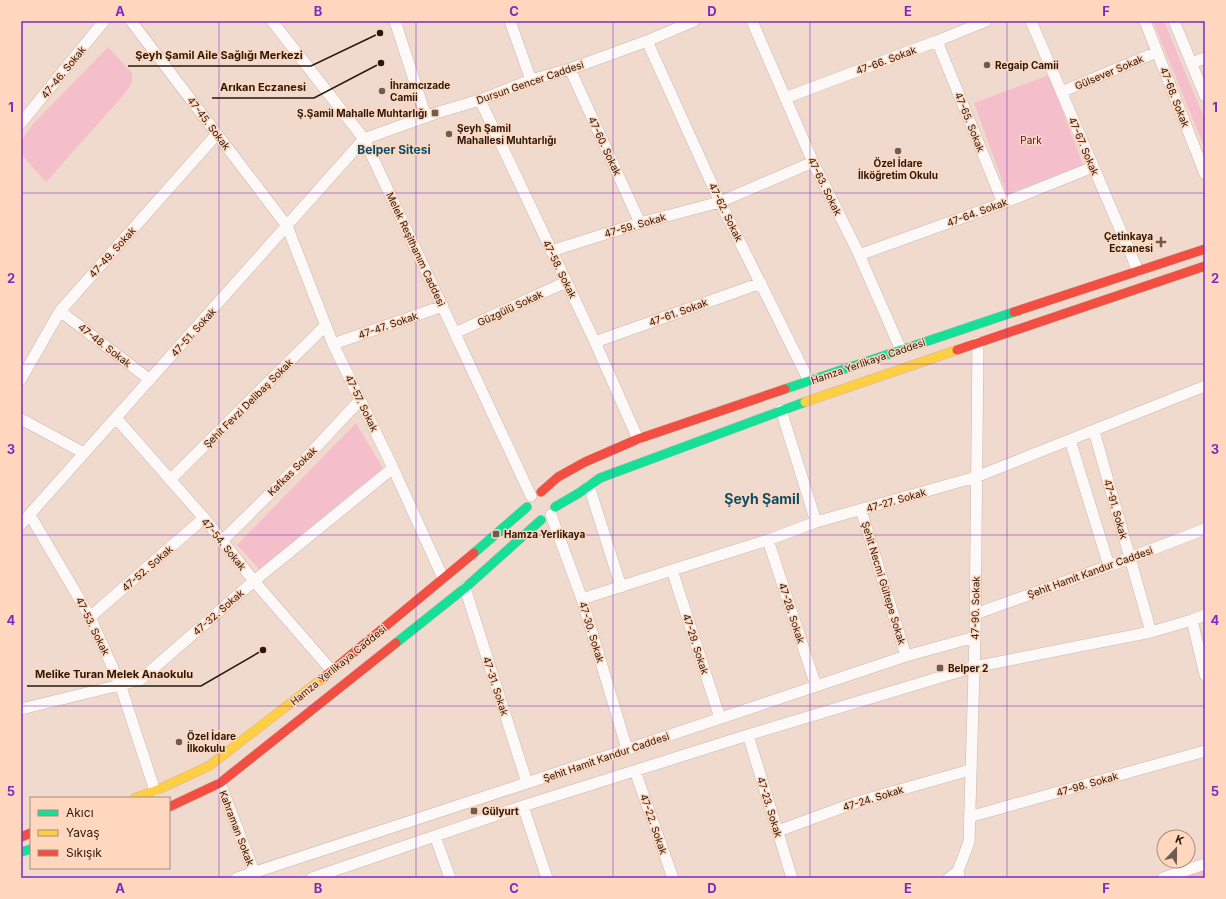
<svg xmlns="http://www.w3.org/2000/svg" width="1226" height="899" font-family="Inter,sans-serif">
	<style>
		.green { fill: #f4bfca }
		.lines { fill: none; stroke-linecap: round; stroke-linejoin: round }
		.street-casing { stroke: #cab7ac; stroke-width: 12 }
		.fast-casing { stroke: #cab7ac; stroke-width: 10 }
		.slow-casing { stroke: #cab7ac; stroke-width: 10 }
		.jam-casing { stroke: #cab7ac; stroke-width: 10 }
		.street { stroke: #fdf9f8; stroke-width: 11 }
		.fast { stroke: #16e098; stroke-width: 9 }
		.slow { stroke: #ffcf43; stroke-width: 9 }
		.jam { stroke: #f24e42; stroke-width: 9 }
		.grid { fill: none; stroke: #7b2cbf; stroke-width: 1; stroke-opacity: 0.55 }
		.poi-dot { fill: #6f5c50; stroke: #ffd7be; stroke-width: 1.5 }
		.labels { text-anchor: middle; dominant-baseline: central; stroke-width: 3; stroke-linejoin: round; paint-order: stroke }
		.street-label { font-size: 10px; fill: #29180c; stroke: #ffd7be }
		.poi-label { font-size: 10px; font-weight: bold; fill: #29180c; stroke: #ffd7be; text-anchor: start }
		.park-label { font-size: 10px; fill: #4c0c2d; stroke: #ffd7be }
		.quarter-label { font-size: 12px; font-weight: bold; fill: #074d6b; stroke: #ffd7be }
		.district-label { font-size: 14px; font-weight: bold; fill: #074d6b; stroke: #ffd7be }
		.leader { fill: none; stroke: #29180c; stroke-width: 1.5 }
		.callout-dot { fill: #29180c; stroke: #ffd7be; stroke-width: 1.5 }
		.callout-label { font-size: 11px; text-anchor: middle; font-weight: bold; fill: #29180c; stroke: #ffd7be; stroke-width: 3; stroke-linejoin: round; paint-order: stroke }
		.neatline { fill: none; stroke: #7b2cbf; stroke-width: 1.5 }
		.grid-label { font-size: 13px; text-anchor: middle; font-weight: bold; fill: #7b2cbf }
	</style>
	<rect width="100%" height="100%" fill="#f0dacd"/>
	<!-- green -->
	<path class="green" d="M1153,21H1164L1205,120V149Z
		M108,47L132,73V83L122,97L46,182L21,154V141L33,124Z
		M1049,75L1083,165L1007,194L974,103Z
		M356,423L383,468L259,569L237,545Z
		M1205,869V878H1181Z"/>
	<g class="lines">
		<defs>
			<path id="street" d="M131,21L287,226L333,344L393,468L443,578
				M272,21L364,139L531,496
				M395,21L426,117
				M510,21L531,80
				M752,21L813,162L857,250L901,350
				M1031,21L1138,271
				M1145,21L1205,174
				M1174,21L1205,96
				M647,41L720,202L809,381
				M937,41L1003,203
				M1191,63L1205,58
				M570,69L640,223
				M1061,92L1157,52
				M785,98L937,41L986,21
				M480,100L595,342L638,439
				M21,123L104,21
				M551,251L640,223L720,202L813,162
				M859,255L1003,203L1093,167
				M60,311L150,380
				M455,333L566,282
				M595,342L761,283
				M333,344L443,306
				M21,379L60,311L217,134
				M781,410L816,522
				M116,418L204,518L254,581L332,671
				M21,419L84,453
				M1094,431L1151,632
				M1070,440L1109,566
				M170,480L325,326
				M589,486L621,587
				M861,510L906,656
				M30,515L90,617L120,684L155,791
				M551,515L582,599L627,749
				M21,524L364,139L436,113L480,100L531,80L570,69L647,41L694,21
				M768,540L816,686
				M222,541L306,458L360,400
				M672,570L720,718
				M465,588L527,783
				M582,599L672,570L768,540L816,522L976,477L1205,386
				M975,614L1109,566L1205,529
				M90,617L204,518
				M1192,620L1205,675
				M21,709L140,680L254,581L393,468
				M748,735L792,878
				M635,771L673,878
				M220,783L254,872
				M523,806L547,878
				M969,817L1205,751
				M778,831L857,802L970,770
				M435,836L450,878
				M958,871L969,842L975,637L978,342
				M237,878L527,783L906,656L975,637
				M312,878L523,806L748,735L974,667L1151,632L1192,620L1205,615
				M949,878L958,871L959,878
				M1163,878L1205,864"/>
			<path id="fast" d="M785,389L1014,312
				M555,507L579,493L600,478L805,402
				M474,553L527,507
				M396,643L465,588L541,520
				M21,852L31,849"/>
			<path id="slow" d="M805,402L957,350
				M135,798L155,791L209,766L323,678"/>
			<path id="jam" d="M1014,312L1205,249
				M957,350L1205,266
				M541,492L558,477L585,462L638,439L785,389
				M323,678L474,553
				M169,807L220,783L396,643
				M21,837L31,833"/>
		</defs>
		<!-- street casing -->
		<use href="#street" class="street-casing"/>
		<!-- fast casing -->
		<use href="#fast" class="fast-casing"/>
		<!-- slow casing -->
		<use href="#slow" class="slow-casing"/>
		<!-- jam casing -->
		<use href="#jam" class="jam-casing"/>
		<!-- street -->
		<use href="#street" class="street"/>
		<!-- fast -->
		<use href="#fast" class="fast"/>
		<!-- slow -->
		<use href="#slow" class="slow"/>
		<!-- jam -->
		<use href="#jam" class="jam"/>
	</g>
	<!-- grid -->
	<path class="grid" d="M219,21V878M416,21V878M613,21V878M810,21V878M1007,21V878M21,193H1205M21,364H1205M21,535H1205M21,706H1205"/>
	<!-- markers -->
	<g class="poi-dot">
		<circle cx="987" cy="65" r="4"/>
		<circle cx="382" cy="91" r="4"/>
		<rect x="431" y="109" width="8" height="8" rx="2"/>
		<circle cx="449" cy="134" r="4"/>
		<circle cx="898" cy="151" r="4"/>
		<path d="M1159 236h4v4h4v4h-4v4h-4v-4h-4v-4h4z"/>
		<rect x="492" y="530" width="8" height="8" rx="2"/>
		<rect x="936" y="664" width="8" height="8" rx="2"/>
		<circle cx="179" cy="742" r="4"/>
		<rect x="470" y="807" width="8" height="8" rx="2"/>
	</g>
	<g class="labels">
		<!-- street labels -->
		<g class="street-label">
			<text transform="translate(886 60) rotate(-20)">47-66. Sokak</text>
			<text transform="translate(63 72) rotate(-51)">47-46. Sokak</text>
			<text transform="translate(1109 72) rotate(-23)">Gülsever Sokak</text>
			<text transform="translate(530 82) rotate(-19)">Dursun Gencer Caddesi</text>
			<text transform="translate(1175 97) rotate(69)">47-68. Sokak</text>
			<text transform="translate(970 122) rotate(68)">47-65. Sokak</text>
			<text transform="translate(209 123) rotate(53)">47-45. Sokak</text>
			<text transform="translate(605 146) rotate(65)">47-60. Sokak</text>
			<text transform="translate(1084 146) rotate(67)">47-67. Sokak</text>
			<text transform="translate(825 186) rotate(64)">47-63. Sokak</text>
			<text transform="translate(726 212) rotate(64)">47-62. Sokak</text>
			<text transform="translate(977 212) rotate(-20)">47-64. Sokak</text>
			<text transform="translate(635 225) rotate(-16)">47-59. Sokak</text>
			<text transform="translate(416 249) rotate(65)">Melek Reşithanım Caddesi</text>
			<text transform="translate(112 252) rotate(-48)">47-49. Sokak</text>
			<text transform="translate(560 269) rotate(64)">47-58. Sokak</text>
			<text transform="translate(510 308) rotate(-25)">Güzgülü Sokak</text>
			<text transform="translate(678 312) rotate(-20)">47-61. Sokak</text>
			<text transform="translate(388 325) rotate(-19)">47-47. Sokak</text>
			<text transform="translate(193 332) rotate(-48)">47-51. Sokak</text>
			<text transform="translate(105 345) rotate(38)">47-48. Sokak</text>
			<text transform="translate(868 361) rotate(-19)">Hamza Yerlikaya Caddesi</text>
			<text transform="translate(248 403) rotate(-45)">Şehit Fevzi Delibaş Sokak</text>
			<text transform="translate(362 403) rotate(64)">47-57. Sokak</text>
			<text transform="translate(292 471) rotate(-45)">Kafkas Sokak</text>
			<text transform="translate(896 500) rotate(-16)">47-27. Sokak</text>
			<text transform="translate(1116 509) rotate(74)">47-91. Sokak</text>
			<text transform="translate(224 544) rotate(51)">47-54. Sokak</text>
			<text transform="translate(147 568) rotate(-41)">47-52. Sokak</text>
			<text transform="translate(1090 572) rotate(-20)">Şehit Hamit Kandur Caddesi</text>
			<text transform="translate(884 583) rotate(73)">Şehit Necmi Gültepe Sokak</text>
			<text transform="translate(975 608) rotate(-89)">47-90. Sokak</text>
			<text transform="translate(218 612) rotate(-41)">47-32. Sokak</text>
			<text transform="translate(792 613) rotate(72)">47-28. Sokak</text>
			<text transform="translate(93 626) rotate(64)">47-53. Sokak</text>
			<text transform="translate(592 632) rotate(73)">47-30. Sokak</text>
			<text transform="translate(696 644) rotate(72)">47-29. Sokak</text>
			<text transform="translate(338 665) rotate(-39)">Hamza Yerlikaya Caddesi</text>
			<text transform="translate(496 686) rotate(72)">47-31. Sokak</text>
			<text transform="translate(606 757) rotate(-19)">Şehit Hamit Kandur Caddesi</text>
			<text transform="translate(1087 784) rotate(-16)">47-98. Sokak</text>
			<text transform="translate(873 798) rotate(-17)">47-24. Sokak</text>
			<text transform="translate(770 807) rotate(73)">47-23. Sokak</text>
			<text transform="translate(654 824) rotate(71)">47-22. Sokak</text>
			<text transform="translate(237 828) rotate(69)">Kahraman Sokak</text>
		</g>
		<!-- poi labels -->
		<g class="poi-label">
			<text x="995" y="65">Regaip Camii</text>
			<text x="390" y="85">İhramcızade<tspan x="390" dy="12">Camii</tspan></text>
			<text x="427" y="113" text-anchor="end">Ş.Şamil Mahalle Muhtarlığı</text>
			<text x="457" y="128">Şeyh Şamil<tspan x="457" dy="12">Mahallesi Muhtarlığı</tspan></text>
			<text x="898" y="163" text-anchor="middle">Özel İdare<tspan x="898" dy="12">İlköğretim Okulu</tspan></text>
			<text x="1153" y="236" text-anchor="end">Çetinkaya<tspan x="1153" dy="12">Eczanesi</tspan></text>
			<text x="504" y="534">Hamza Yerlikaya</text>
			<text x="948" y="668">Belper 2</text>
			<text x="187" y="736">Özel İdare<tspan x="187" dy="12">İlkokulu</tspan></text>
			<text x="482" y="811">Gülyurt</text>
		</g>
		<!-- park labels -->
		<g class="park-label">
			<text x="1031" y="140">Park</text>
		</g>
		<!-- quarter labels -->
		<g class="quarter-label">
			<text x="394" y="149">Belper Sitesi</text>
		</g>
		<!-- district labels -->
		<g class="district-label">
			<text x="762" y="498">Şeyh Şamil</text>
		</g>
	</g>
	<!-- callouts -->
	<path class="leader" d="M380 33L311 66H128M381 63L314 98H212M263 650L201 686H27"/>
	<g class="callout-dot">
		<circle cx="380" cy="33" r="4"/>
		<circle cx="381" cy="63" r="4"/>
		<circle cx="263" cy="650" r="4"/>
	</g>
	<g class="callout-label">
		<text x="219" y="59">Şeyh Şamil Aile Sağlığı Merkezi</text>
		<text x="263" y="91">Arıkan Eczanesi</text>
		<text x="114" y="678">Melike Turan Melek Anaokulu</text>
	</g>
	<!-- border -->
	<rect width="1226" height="899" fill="none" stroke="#ffd7be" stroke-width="44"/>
	<!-- legend -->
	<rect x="30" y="797" width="140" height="72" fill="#ffd7be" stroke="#a98b77"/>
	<rect x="38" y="810" width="20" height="6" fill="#16e098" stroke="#a98b77"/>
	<text x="66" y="817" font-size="12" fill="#29180c">Akıcı</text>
	<rect x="38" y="830" width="20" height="6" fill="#ffcf43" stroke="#a98b77"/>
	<text x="66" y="837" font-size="12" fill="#29180c">Yavaş</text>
	<rect x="38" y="850" width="20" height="6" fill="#f24e42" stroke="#a98b77"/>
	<text x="66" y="857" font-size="12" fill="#29180c">Sıkışık</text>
	<!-- north arrow -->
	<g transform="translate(1176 849) rotate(22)"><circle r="19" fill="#ffd7be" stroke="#a98b77"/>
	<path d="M0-3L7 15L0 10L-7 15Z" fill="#6f5c50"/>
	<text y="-6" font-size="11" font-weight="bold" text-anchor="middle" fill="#29180c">K</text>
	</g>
	<rect x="22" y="22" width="1182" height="855" class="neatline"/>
	<g class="grid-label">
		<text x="120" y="16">A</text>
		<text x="318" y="16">B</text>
		<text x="514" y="16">C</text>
		<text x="712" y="16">D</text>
		<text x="908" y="16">E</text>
		<text x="1106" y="16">F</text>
		<text x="11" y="112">1</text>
		<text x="1215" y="112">1</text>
		<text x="11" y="283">2</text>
		<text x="1215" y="283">2</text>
		<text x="11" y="454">3</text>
		<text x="1215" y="454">3</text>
		<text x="11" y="625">4</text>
		<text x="1215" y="625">4</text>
		<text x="11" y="796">5</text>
		<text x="1215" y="796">5</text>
		<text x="120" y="893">A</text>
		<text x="318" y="893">B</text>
		<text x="514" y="893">C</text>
		<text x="712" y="893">D</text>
		<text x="908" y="893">E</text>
		<text x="1106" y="893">F</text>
	</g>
</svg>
